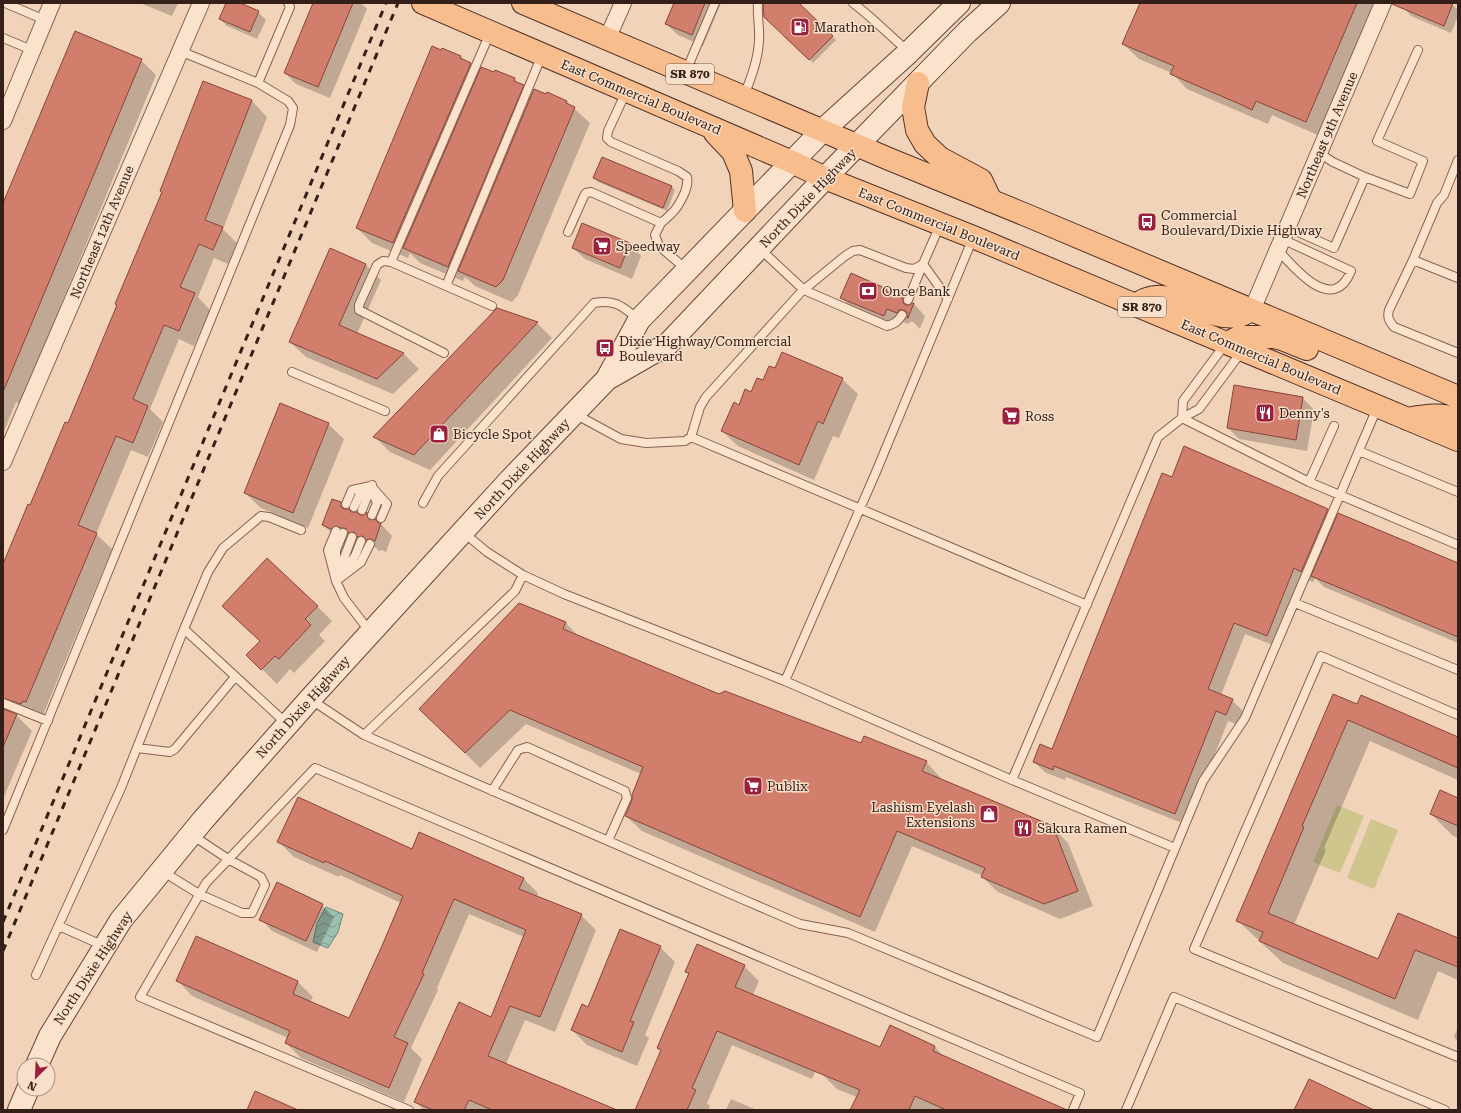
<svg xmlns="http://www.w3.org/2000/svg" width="1461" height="1113" font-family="'Roboto Serif',serif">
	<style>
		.grass { fill: #cec68d }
		.water { fill: url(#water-waves); stroke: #668d7a }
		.shadow { fill: #0003 }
		.building { fill: #d17e6c; stroke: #884438 }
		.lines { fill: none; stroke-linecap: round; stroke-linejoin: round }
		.lane-casing { stroke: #876253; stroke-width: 10 }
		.street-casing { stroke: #876253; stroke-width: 18 }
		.secondary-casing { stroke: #694437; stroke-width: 24 }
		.primary-casing { stroke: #543228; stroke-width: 24 }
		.lane { stroke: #fbe2cc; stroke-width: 8 }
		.street { stroke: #fbe2cc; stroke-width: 16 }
		.secondary { stroke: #fbe2cc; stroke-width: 22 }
		.primary { stroke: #f8bd8d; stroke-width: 22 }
		.rail { stroke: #352019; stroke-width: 3; stroke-dasharray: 7 7; stroke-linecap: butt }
		.labels { text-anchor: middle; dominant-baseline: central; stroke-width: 3; stroke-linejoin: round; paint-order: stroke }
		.shield { fill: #f7dfc9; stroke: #6f594e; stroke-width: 1 }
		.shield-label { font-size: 12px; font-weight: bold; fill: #352019 }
		.poi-label { font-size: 13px; fill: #352019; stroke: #f7dfc9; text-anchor: start }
		.street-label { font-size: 13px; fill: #352019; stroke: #f7dfc9 }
	</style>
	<defs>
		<pattern id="water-waves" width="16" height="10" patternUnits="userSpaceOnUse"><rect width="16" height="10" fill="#9ec0ae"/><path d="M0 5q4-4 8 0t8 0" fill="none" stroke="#829c8d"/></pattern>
	</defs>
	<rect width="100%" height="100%" fill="#f0d3b9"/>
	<!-- grass -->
	<path class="grass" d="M1337,805L1364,816L1340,873L1313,862Z
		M1371,819L1398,830L1374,889L1347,878Z"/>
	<!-- water -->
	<path class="water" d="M326,907L343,914L338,932L328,948L313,942L317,923Z"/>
	<!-- shadow -->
	<path class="shadow" d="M140,3H178L172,16Z
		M227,3H237L258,12L266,20L257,39L227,26L220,19Z
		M314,3H361L367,9L330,98L296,84L285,73Z
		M675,3H721L703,46L678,35L666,24Z
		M767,3H798L836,40L813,63L765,16Z
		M1141,3H1379L1322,137L1272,115L1268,124L1187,89L1172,73L1139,59L1123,44Z
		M1406,3H1449L1452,4L1458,10V16L1451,33L1411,16L1404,8Z
		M442,49L461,57L480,73L514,79L532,95L547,96L548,94L567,102L590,123L518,295L512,302L475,286L465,277L463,281L420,263L410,253L408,258L372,243L357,228Z
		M141,60L156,75L20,404L16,402L3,434V205Z
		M204,83L252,101L267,117L223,229L237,243L228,264L214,258L198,297L210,310L194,346L179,339L150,409L163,422L148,457L131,450L96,534L112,549L42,717L18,712L15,714L32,731L3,799V567L68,424L118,305L163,193Z
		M594,178L672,187L675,190L667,211L598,182Z
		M583,225L630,244L641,256L632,279L585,259L573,248Z
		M330,250L366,265L381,280L357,334L404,354L419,369L393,394L306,357L290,342Z
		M886,289L892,295L902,299L909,306L914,304L925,316L920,329L912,321L908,324L898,320L896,327L853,310L842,298Z
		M497,309L537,323L552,338L430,470L390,452L375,437Z
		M842,379L858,394L839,438L833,436L814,480L738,446L722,431L739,406L764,382Z
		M1303,398L1314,410L1307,451L1239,439L1228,428Z
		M328,424L344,439L308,528L261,508L245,493Z
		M1172,478L1328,510L1337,519L1458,564V643L1324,587L1315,578L1313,582L1305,579L1278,647L1245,634L1221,695L1232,700L1243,711L1238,725L1228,721L1187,825L1066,777L1065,780L1046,773L1034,762L1053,750Z
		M340,503L347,510L360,516L367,514L373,520H375L381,524L392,536L386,552L382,550L379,551L375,547L370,548L365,543L361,544L356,539H353L348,536L343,540L335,536L323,525Z
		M520,604L566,623L579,637L719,695L861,745L926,762L941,778L940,780L1052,827L1068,843L1093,906L1060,919L998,892L982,877L983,876L912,846L875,932L642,831L626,816L633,800L641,774L526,724L480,768L421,709Z
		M317,606L332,621L319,635L325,641L294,673L290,669L277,684L248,655Z
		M1334,695L1358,705L1458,738V780L1370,741L1324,848L1326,850L1294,925L1379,961L1398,914L1458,939V980L1438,971L1418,1020L1283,963L1237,920Z
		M1458,799V838L1453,836L1431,814Z
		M279,842L412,850L524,879L538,893L537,897L581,915L596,930L555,1032L525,1020L506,1064L615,1110H424L416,1102L492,1018L524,937L469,914L437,988L438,990L411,1048L422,1059L404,1102L301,1058L286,1043L288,1038L192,996L178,981L197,938L298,982L313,997L310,1002L349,1019L401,903L340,875L339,877L294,857Z
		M322,905L334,917L317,952L272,931L261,919Z
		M660,947L675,962L645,1035L649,1038L637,1066L587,1045L572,1030L588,1008Z
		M744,966L759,981L753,995L880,1048L890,1026L935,1047L944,1057L1058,1110H852L857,1097L837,1089L822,1074L819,1062L812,1079L732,1045L707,1103L710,1106L708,1110H636L662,1052L658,1048L690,975L687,972Z
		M1458,1027V1042L1454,1037Z
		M731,1099L757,1110H726Z"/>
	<!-- building -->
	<path class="building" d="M226,3H240L259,11L250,32L219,19Z
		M313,3H353L318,87L284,73Z
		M674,3H705L692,35L665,24Z
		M766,3H799L833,36L809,60L764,17L763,5Z
		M1140,3H1357L1306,122L1256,101L1252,110L1242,105L1170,74L1174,66L1122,44Z
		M1392,3H1453L1444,26L1392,4Z
		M75,31L142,59L3,392V203Z
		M432,46L441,50L442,48L461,56L460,58L471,63L393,243L356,228Z
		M481,67L494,72L495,70L515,78L514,81L524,85L448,267L403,248Z
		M203,81L252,100L205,220L223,227L213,250L199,244L180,287L195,293L179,331L164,325L133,399L148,406L133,443L116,436L78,525L97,533L26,702L23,701L21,704L3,698V564L28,504L30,505L65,422L68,423L117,305L115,304L162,192L160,191Z
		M534,89L546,94L547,92L567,101L566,103L575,107L503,280L496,287L458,271Z
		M602,157L672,186L663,208L593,178Z
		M582,223L630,243L620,268L572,248Z
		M330,248L366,264L339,325L404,353L377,379L289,342Z
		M851,273L887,289L886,291L903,298V303L906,305H909L913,303H914L908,318H907V312L903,310H899L897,313L887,309L884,316L840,298Z
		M497,308L538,322L414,455L373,437Z
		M782,352L843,378L823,424L818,421L799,465L721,431L734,402L739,405L745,389L751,392L757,378L763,380L769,366L775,368Z
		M1234,385L1303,397L1296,440L1227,428Z
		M280,403L329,423L293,513L244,493Z
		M1184,446L1328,509L1301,572L1294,568L1267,636L1234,623L1208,689L1233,699L1226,715L1216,711L1175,814L1054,766L1053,770L1033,762L1040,744L1052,749L1162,473L1172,477Z
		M332,499L341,502V507L344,509H349L351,512H357L360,515H363L367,512V516L370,520L376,519L378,523H381L375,541L370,539L366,540L363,536L357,537L354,532L348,533L345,528H341L336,526L331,529L322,525Z
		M1338,513L1458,563V637L1311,576Z
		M267,558L318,606L305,619L311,625L279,659L275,656L261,670L246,655L260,641L222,606Z
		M519,603L566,622L563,629L719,694L725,691L861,743L864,736L927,761L922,771L1053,826L1078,891L1044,904L981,877L985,868L897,831L860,917L625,816L632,800V795L643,767L510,710L465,753L419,709Z
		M1333,694L1357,704L1361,695L1458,737V768L1348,720L1302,826L1304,827L1268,913L1378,959L1398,913L1458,938V967L1415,950L1395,999L1259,941L1263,932L1236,921Z
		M3,709L17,714L3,747Z
		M1440,790L1458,798V826L1430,814Z
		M298,797L412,849L419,832L524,878L519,889L582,914L540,1017L510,1006L488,1056L617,1110H492L469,1100L464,1110H433L414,1102L459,1002L491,1017L526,930L454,899L422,973L424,974L394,1037L408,1043L389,1088L285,1043L290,1031L176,981L196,936L298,981L293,994L349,1018L382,946L403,896L325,861L324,863L277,842Z
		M277,882L323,904L306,941L259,920Z
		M620,929L661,946L630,1021L634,1022L622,1052L571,1030L582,1004L588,1007Z
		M697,944L745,965L735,987L880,1047L890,1025L935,1046L933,1051L1067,1110H946L915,1096L909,1110H850L860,1090L717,1031L692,1088L696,1090L687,1110H635L661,1050L657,1048L689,973L685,972Z
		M1309,1079L1374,1110H1294Z
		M255,1091L298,1110H247Z"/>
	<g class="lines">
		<defs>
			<path id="lane" d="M5,3L45,20
				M853,3C873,18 890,36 909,52
				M3,38L32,50
				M180,51L258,83L290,7L288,3
				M686,71L715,3
				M626,92L608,131L607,138L611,142L678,171L687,177C688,183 687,186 685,192C678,208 674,212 661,223
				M744,96C751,78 758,60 759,41C760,28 757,17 758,3
				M1458,160L1444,195L1437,203L1413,260L1389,310C1387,317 1389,321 1394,327L1458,353
				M1365,177L1410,194L1423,161L1377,141L1418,50
				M940,225L923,264L948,299
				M1287,227L1334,248L1365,177L1333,162L1319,153
				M568,232L584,196L586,193L591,192L661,223L655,235L659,246L686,269
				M760,249L804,290L887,326C894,324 898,322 902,315
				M1278,250C1295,269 1333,315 1351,271L1282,239
				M1413,260L1458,278
				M391,262L490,33
				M446,286L542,55
				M908,300L923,264
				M444,353L359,310V305L377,265L383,261L391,262L492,306
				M292,372L385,411
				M575,414L621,439L646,443L685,441L691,437L700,407L706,397L801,292L845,256L853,251L860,250L906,268L914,269L923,264
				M1182,418L1309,482L1458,545
				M1182,418L1183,401L1226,343
				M691,437L1087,605
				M1359,451L1458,492
				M1309,482L1334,426
				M371,486L387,504L381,518
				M423,503L438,476L594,303C615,299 622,306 638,319
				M346,504L352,490L371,486
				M354,507L360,494L367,489
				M362,510L372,485
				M372,515L377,503L373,493
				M336,531L328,550L336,581L344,598L370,632
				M463,532L487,552L523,575L564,594L785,681L1012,780L1175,848
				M336,568V550L343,533
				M343,572L355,556L361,541
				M338,574L352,537
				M336,581L361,562L370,544
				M1295,603L1458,670
				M184,629L208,572L223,548L261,516L269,517L301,530
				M785,681L876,472L973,238
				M310,699L364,735L742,899L800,924L848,933L1097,1037L1203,781L1245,718L1377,408
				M3,703L48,721
				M1458,715L1321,656L1194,949L1458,1057
				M364,735L515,591L523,575
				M137,748L170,752L175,749L235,677
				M1012,780L1158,437L1182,418L1199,409L1242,351
				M492,791L518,750L527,747L625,791L627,798L608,841
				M3,830L290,125L293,108L288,101L258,83
				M162,871L199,894L242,913H252L265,885L261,877L228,859L192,835
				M59,926L104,946
				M36,975L121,788L184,629L287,724
				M409,1110L140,997L206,883L315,768L1080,1093L1073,1110
				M1126,1110L1174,997L1445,1110"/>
			<path id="street" d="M607,39L623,3
				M3,121L52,3
				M1252,310L1383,3
				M3,462L201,3"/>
			<path id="secondary" d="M607,379L668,344L825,178L967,32L999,3
				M37,1065L50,1036L121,920L203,820L310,699L510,480L607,379L639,320L823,130L909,52L959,3
				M19,1110L28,1089"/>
			<path id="primary" d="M423,3L792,162L825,178L973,237L1458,440
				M523,3L889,159L1026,215L1458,397
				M918,83L913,107L917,130L925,144L940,158L981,180L991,201
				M715,133L733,152L741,171L745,211
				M1136,305C1139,303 1143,300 1147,299C1174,288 1207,321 1237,316C1242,316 1247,312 1252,310
				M1227,343L1239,337H1274L1282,339L1307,349
				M1407,419C1425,416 1440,413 1458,419"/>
		</defs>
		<!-- lane casing -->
		<use href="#lane" class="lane-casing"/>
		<!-- street casing -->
		<use href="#street" class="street-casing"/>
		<!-- secondary casing -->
		<use href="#secondary" class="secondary-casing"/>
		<!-- primary casing -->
		<use href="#primary" class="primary-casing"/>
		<!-- lane -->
		<use href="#lane" class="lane"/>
		<!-- street -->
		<use href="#street" class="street"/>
		<!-- secondary -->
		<use href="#secondary" class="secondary"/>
		<!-- primary -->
		<use href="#primary" class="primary"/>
		<!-- rail -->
		<path class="rail" d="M3,922L386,3
			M3,951L398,3"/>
	</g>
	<!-- icons -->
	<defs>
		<symbol id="fuel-square" viewBox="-11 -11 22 22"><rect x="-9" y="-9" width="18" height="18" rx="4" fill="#9a203e" stroke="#f7dfc9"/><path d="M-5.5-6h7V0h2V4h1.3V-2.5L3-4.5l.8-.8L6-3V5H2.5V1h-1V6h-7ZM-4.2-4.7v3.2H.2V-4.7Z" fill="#fff"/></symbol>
		<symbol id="bus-square" viewBox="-11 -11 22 22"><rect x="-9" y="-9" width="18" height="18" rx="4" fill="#9a203e" stroke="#f7dfc9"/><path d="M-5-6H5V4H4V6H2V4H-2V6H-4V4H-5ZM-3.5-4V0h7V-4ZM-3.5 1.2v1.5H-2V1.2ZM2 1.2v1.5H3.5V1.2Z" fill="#fff"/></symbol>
		<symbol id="supermarket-square" viewBox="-11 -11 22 22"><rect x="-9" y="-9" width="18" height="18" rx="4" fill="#9a203e" stroke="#f7dfc9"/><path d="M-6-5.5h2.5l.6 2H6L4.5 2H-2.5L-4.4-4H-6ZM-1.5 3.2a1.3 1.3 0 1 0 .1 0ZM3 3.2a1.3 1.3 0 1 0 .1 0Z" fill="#fff"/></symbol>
		<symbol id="bank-square" viewBox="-11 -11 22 22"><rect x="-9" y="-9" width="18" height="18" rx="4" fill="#9a203e" stroke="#f7dfc9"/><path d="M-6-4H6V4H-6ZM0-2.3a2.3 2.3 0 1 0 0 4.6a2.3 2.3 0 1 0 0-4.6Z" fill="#fff"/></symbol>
		<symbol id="restaurant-square" viewBox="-11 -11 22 22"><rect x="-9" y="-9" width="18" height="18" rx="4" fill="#9a203e" stroke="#f7dfc9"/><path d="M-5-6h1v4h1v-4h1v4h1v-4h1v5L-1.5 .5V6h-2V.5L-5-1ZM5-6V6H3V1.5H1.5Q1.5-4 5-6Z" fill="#fff"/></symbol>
		<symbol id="shop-square" viewBox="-11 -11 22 22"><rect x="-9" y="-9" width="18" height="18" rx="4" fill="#9a203e" stroke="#f7dfc9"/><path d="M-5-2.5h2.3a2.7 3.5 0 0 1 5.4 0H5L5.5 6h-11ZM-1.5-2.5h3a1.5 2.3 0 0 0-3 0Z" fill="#fff"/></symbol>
	</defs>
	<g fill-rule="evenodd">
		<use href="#fuel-square" x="789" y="16" width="22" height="22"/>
		<use href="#bus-square" x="1136" y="211" width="22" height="22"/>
		<use href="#supermarket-square" x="591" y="235" width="22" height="22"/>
		<use href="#bank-square" x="857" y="280" width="22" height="22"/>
		<use href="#bus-square" x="594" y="337" width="22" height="22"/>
		<use href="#restaurant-square" x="1254" y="402" width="22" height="22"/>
		<use href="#supermarket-square" x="1000" y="405" width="22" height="22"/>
		<use href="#shop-square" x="428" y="423" width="22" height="22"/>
		<use href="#supermarket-square" x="742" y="775" width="22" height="22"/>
		<use href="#shop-square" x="978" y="803" width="22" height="22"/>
		<use href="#restaurant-square" x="1012" y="817" width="22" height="22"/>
	</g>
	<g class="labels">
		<!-- shield labels -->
		<g class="shield">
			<rect x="666" y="64" width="48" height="20" rx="3"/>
			<rect x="1118" y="297" width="48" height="20" rx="3"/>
		</g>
		<g class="shield-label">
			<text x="690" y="74">SR 870</text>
			<text x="1142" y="307">SR 870</text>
		</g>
		<!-- poi labels -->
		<g class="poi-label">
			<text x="814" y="27">Marathon</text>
			<text x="1161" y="215">Commercial<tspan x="1161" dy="15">Boulevard/Dixie Highway</tspan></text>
			<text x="616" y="246">Speedway</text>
			<text x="882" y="291">Once Bank</text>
			<text x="619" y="341">Dixie Highway/Commercial<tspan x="619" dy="15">Boulevard</tspan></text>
			<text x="1279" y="413">Denny's</text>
			<text x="1025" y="416">Ross</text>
			<text x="453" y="434">Bicycle Spot</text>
			<text x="767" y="786">Publix</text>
			<text x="975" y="807" text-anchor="end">Lashism Eyelash<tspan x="975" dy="15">Extensions</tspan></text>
			<text x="1037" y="828">Sakura Ramen</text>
		</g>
		<!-- street labels -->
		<g class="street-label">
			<text transform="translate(641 97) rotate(23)">East Commercial Boulevard</text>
			<text transform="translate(1327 135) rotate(-67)">Northeast 9th Avenue</text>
			<text transform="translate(808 198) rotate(-46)">North Dixie Highway</text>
			<text transform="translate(939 224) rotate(22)">East Commercial Boulevard</text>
			<text transform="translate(102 232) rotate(-67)">Northeast 12th Avenue</text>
			<text transform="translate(1261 357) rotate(23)">East Commercial Boulevard</text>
			<text transform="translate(522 469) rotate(-47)">North Dixie Highway</text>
			<text transform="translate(303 707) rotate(-48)">North Dixie Highway</text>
			<text transform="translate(93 968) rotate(-57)">North Dixie Highway</text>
		</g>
	</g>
	<!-- border -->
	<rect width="1461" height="1113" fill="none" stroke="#352019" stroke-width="8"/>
	<!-- north arrow -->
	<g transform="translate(36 1077) rotate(204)"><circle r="19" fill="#f7dfc9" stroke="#a99383"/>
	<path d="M0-3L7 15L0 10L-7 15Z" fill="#9a203e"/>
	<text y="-6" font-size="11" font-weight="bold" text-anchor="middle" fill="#352019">N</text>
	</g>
</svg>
